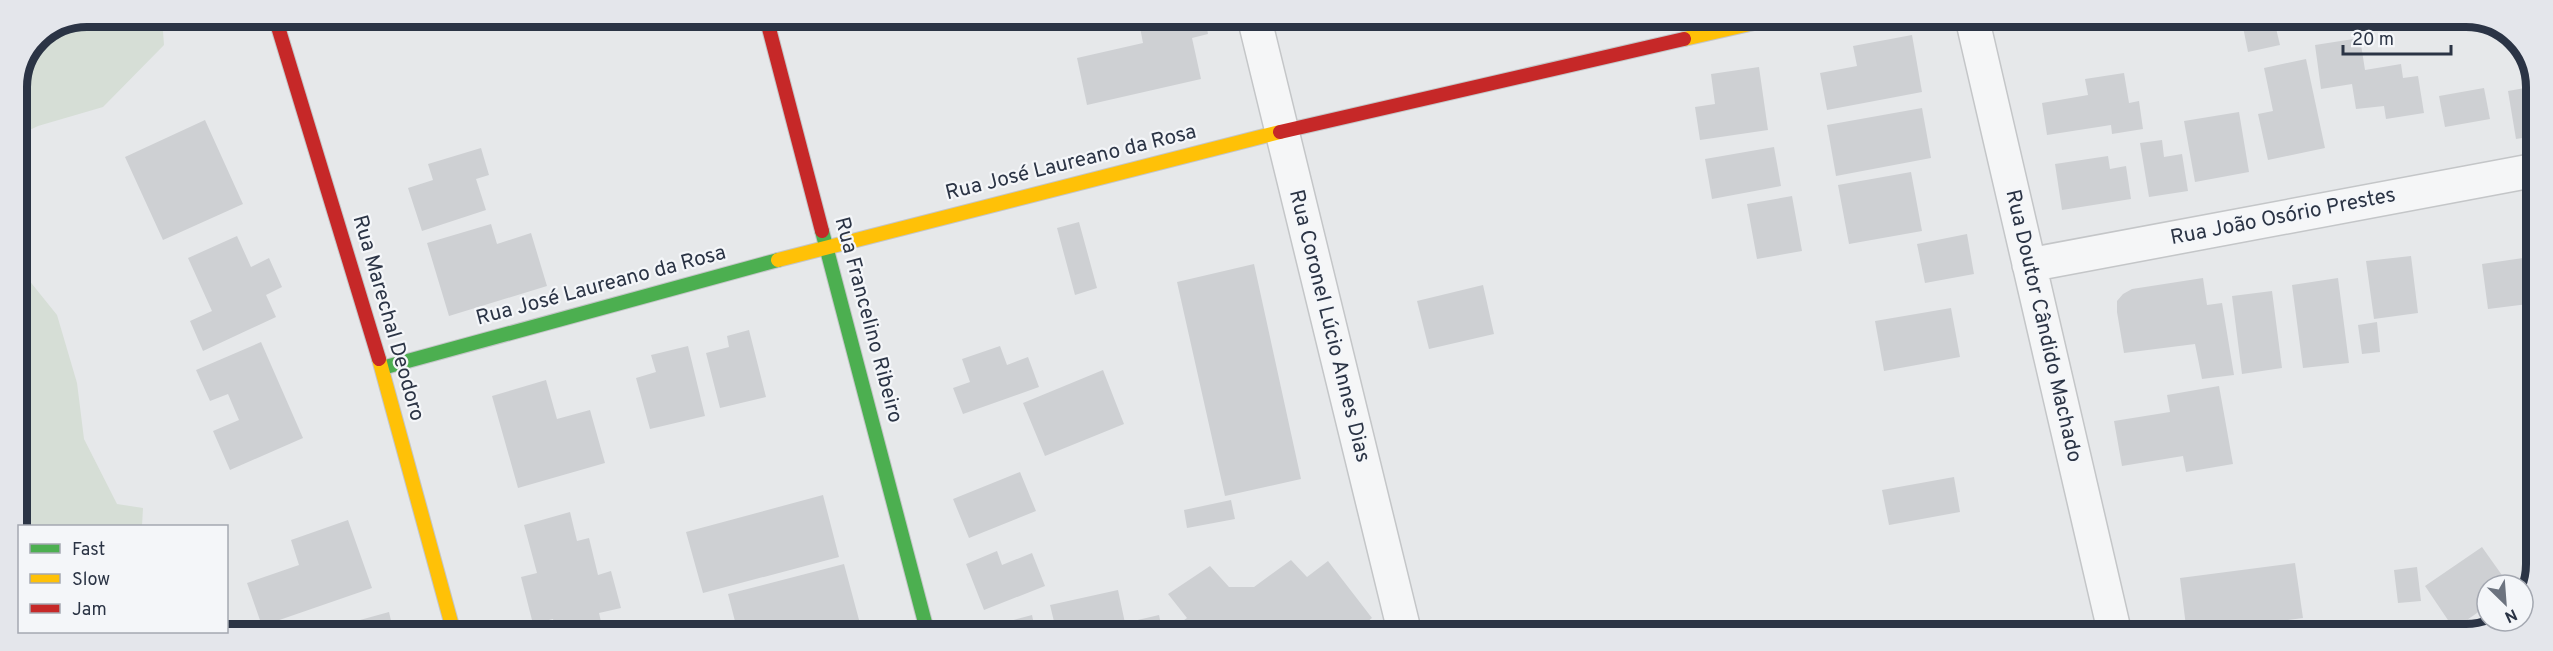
<svg xmlns="http://www.w3.org/2000/svg" width="2553" height="651" font-family="Overpass,sans-serif">
	<style>
		.green { fill: #d6ded6 }
		.building { fill: #ced0d3 }
		.lines { fill: none; stroke-linecap: round; stroke-linejoin: round }
		.street-casing { stroke: #c4c6c8; stroke-width: 36 }
		.fast-casing { stroke: #c4c6c8; stroke-width: 16 }
		.slow-casing { stroke: #c4c6c8; stroke-width: 16 }
		.jam-casing { stroke: #c4c6c8; stroke-width: 16 }
		.street { stroke: #f5f6f7; stroke-width: 33 }
		.fast { stroke: #4caf50; stroke-width: 14 }
		.slow { stroke: #ffc107; stroke-width: 14 }
		.jam { stroke: #c62828; stroke-width: 14 }
		.labels { text-anchor: middle; dominant-baseline: central; stroke-width: 4.5; stroke-linejoin: round; paint-order: stroke }
		.street-label { font-size: 21px; fill: #2b3445; stroke: #f4f6f9 }
		.rim { fill: none; stroke: #2b3445; stroke-width: 8 }
	</style>
	<rect width="100%" height="100%" fill="#e6e8ea"/>
	<!-- green -->
	<path class="green" d="M87,17H162L164,45L103,107L38,126L17,136V86L29,56L36,58L45,34Z
		M17,237L23,241L28,279L57,315L77,383L84,439L117,504L143,508L142,526H20L19,579L17,573Z"/>
	<!-- building -->
	<path class="building" d="M1138,17H1205L1208,34L1192,38L1201,79L1087,105L1077,58L1143,43Z
		M2274,20L2280,45L2248,52L2243,27Z
		M1912,35L1922,92L1827,110L1820,73L1857,66L1853,46Z
		M2360,38L2365,70L2401,64L2403,78L2418,76L2424,113L2386,119L2384,106L2356,109L2352,84L2321,89L2315,45Z
		M2306,59L2325,148L2268,160L2258,114L2273,111L2264,68Z
		M1759,67L1768,130L1700,140L1695,107L1715,104L1711,74Z
		M2124,73L2129,103L2139,101L2143,129L2112,134L2111,125L2047,135L2042,103L2088,95L2085,79Z
		M2536,86V136L2516,139L2508,91Z
		M2484,88L2490,119L2445,127L2439,96Z
		M1922,108L1931,158L1836,176L1827,125Z
		M2239,112L2249,172L2195,182L2184,121Z
		M205,120L243,204L163,240L125,157Z
		M2162,140L2164,157L2182,154L2188,191L2149,197L2140,143Z
		M1774,147L1781,186L1712,199L1705,159Z
		M481,148L489,175L476,179L486,210L422,231L408,188L433,180L428,164Z
		M2108,156L2110,169L2126,166L2131,199L2062,210L2055,164Z
		M1911,172L1922,231L1849,244L1838,185Z
		M1792,196L1802,251L1757,259L1747,204Z
		M1079,222L1097,288L1075,295L1057,228Z
		M491,224L497,244L531,233L547,286L449,316L427,243Z
		M1967,234L1974,274L1925,283L1917,244Z
		M237,236L251,267L269,258L282,287L266,295L276,317L203,351L190,321L212,311L188,258Z
		M2411,256L2418,313L2374,319L2366,261Z
		M2530,257L2536,303L2488,309L2482,264Z
		M1254,264L1301,479L1225,496L1177,282Z
		M2203,278L2207,305L2222,303L2234,375L2202,379L2195,344L2124,353L2117,312V301L2123,294L2132,289Z
		M2338,278L2349,363L2303,368L2292,285Z
		M1483,285L1494,334L1429,349L1417,301Z
		M2272,291L2282,368L2242,374L2232,296Z
		M1951,308L1960,357L1884,371L1875,321Z
		M2377,322L2380,352L2362,354L2358,325Z
		M749,330L766,397L720,408L706,353L729,347L727,336Z
		M261,342L303,438L230,470L213,431L239,420L228,394L210,401L196,370Z
		M688,346L705,416L650,429L636,378L656,372L651,355Z
		M1000,346L1007,365L1028,357L1039,387L963,414L953,388L970,382L962,359Z
		M1103,370L1124,424L1045,456L1023,403Z
		M546,380L557,419L590,410L605,463L518,488L492,396Z
		M2219,386L2233,464L2186,472L2183,456L2122,466L2114,421L2170,412L2167,395Z
		M1020,472L1036,511L969,538L953,499Z
		M1954,477L1960,512L1889,525L1882,490Z
		M823,495L839,557L703,593L686,532Z
		M1231,500L1235,519L1187,528L1184,510Z
		M570,512L577,541L589,538L598,575L611,571L621,608L599,613L602,626L572,633H556L553,619L533,624L521,577L537,573L524,525Z
		M348,520L372,588L262,626L247,583L299,565L291,540Z
		M2482,547L2509,585H2487V606L2454,629L2425,586Z
		M997,551L1002,565L1032,553L1045,586L984,610L966,564Z
		M1291,560L1307,577L1328,561L1372,618L1352,634H1173L1170,630L1187,618L1168,594L1210,566L1229,587H1254Z
		M2295,563L2303,618L2187,634L2180,578Z
		M844,564L862,631L854,634L738,633L728,594Z
		M2417,567L2421,601L2398,603L2394,570Z
		M1118,590L1125,623L1159,615L1163,634H1057L1050,605Z
		M389,612L394,633H313Z
		M1032,615L1036,634H1001L999,624Z
		M2487,619V621H2502L2473,632L2472,630Z
		M2315,627L2316,634H2270V633Z"/>
	<g class="lines">
		<defs>
			<path id="street" d="M1254,17L1405,634
				M1972,18L2115,634
				M2029,265L2536,170"/>
			<path id="fast" d="M822,231L928,634
				M382,368L778,260"/>
			<path id="slow" d="M1684,39L1776,18
				M778,260L1280,132
				M379,359L454,633"/>
			<path id="jam" d="M275,17L379,359
				M766,17L822,231
				M1280,132L1684,39"/>
		</defs>
		<!-- street casing -->
		<use href="#street" class="street-casing"/>
		<!-- fast casing -->
		<use href="#fast" class="fast-casing"/>
		<!-- slow casing -->
		<use href="#slow" class="slow-casing"/>
		<!-- jam casing -->
		<use href="#jam" class="jam-casing"/>
		<!-- street -->
		<use href="#street" class="street"/>
		<!-- fast -->
		<use href="#fast" class="fast"/>
		<!-- slow -->
		<use href="#slow" class="slow"/>
		<!-- jam -->
		<use href="#jam" class="jam"/>
	</g>
	<g class="labels">
		<!-- street labels -->
		<g class="street-label">
			<text transform="translate(1071 163) rotate(-14)">Rua José Laureano da Rosa</text>
			<text transform="translate(2283 217) rotate(-11)">Rua João Osório Prestes</text>
			<text transform="translate(601 286) rotate(-15)">Rua José Laureano da Rosa</text>
			<text transform="translate(388 318) rotate(74)">Rua Marechal Deodoro</text>
			<text transform="translate(868 320) rotate(75)">Rua Francelino Ribeiro</text>
			<text transform="translate(1329 326) rotate(76)">Rua Coronel Lúcio Annes Dias</text>
			<text transform="translate(2043 326) rotate(77)">Rua Doutor Cândido Machado</text>
		</g>
	</g>
	<!-- crop -->
	<path d="M0 0H2553V651H0ZM87 27H2466A60 60 0 0 1 2526 87V564A60 60 0 0 1 2466 624H87A60 60 0 0 1 27 564V87A60 60 0 0 1 87 27Z" fill="#e4e6eb" fill-rule="evenodd"/>
	<path class="rim" d="M87 27H2466A60 60 0 0 1 2526 87V564A60 60 0 0 1 2466 624H87A60 60 0 0 1 27 564V87A60 60 0 0 1 87 27Z"/>
	<!-- legend -->
	<rect x="18" y="525" width="210" height="108" fill="#f4f6f9" stroke="#a4a8b1" stroke-width="1.5"/>
	<rect x="30" y="544" width="30" height="9" fill="#4caf50" stroke="#a4a8b1" stroke-width="1.5"/>
	<text x="72" y="555" font-size="18" fill="#2b3445">Fast</text>
	<rect x="30" y="574" width="30" height="9" fill="#ffc107" stroke="#a4a8b1" stroke-width="1.5"/>
	<text x="72" y="585" font-size="18" fill="#2b3445">Slow</text>
	<rect x="30" y="604" width="30" height="9" fill="#c62828" stroke="#a4a8b1" stroke-width="1.5"/>
	<text x="72" y="615" font-size="18" fill="#2b3445">Jam</text>
	<!-- north arrow -->
	<g transform="translate(2505 603) rotate(155)"><circle r="28" fill="#f4f6f9" stroke="#a4a8b1" stroke-width="1.5"/>
	<path d="M0-4.5L10 22L0 15L-10 22Z" fill="#6c737f"/>
	<text y="-9" font-size="16" font-weight="bold" text-anchor="middle" fill="#2b3445">N</text>
	</g>
	<!-- scale -->
	<path d="M2343 45v9h108v-9" fill="none" stroke="#2b3445" stroke-width="3"/>
	<text x="2352" y="45" font-size="18" fill="#2b3445" stroke="#f4f6f9" stroke-width="4.5" paint-order="stroke">20 m</text>
</svg>
